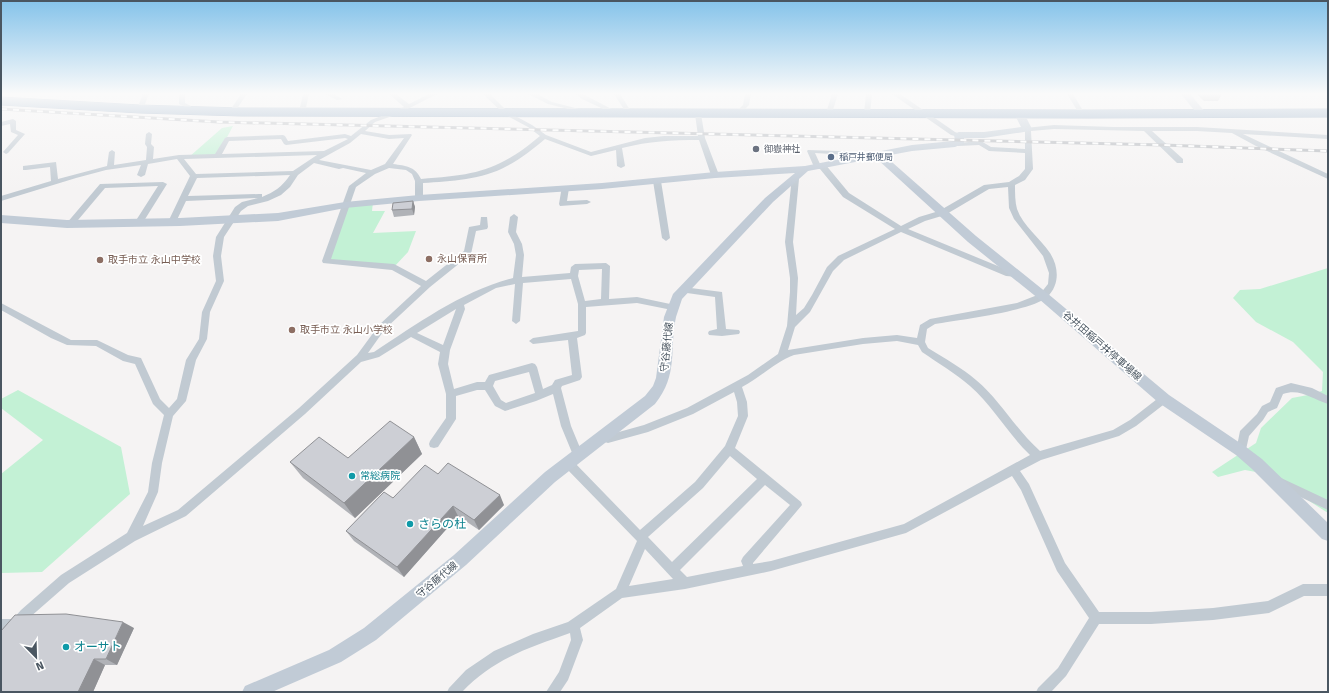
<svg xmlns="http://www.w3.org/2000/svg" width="1329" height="693" font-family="'Fira Sans','Noto Sans JP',sans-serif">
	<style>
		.green { fill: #c3f1d5 }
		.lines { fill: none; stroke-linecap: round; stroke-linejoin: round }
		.highway-casing { stroke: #7690ad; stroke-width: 1 }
		.street { fill: #c1cad2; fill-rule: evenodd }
		.secondary { fill: #c1cbd6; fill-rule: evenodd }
		.highway { fill: #8ba5c1; fill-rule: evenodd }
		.rail-casing { stroke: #b5b8bd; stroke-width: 3 }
		.rail { stroke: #fff; stroke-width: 2; stroke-dasharray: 6; stroke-linecap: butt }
		.wall { fill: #b0b2b7 }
		.shaded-wall { fill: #909195 }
		.building { fill: #cdcfd5; stroke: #909195 }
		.worship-dot { fill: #6b7280; stroke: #fff; stroke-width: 1.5 }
		.service-dot { fill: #5c6f8a; stroke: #fff; stroke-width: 1.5 }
		.education-dot { fill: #8d6e63; stroke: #fff; stroke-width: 1.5 }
		.culture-dot { fill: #0f9aa8; stroke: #fff; stroke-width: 1.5 }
		.labels { text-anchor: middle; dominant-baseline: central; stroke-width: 3.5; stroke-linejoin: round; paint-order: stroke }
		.far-worship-label { font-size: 9px; fill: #5b616d; stroke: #fff; text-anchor: start }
		.far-service-label { font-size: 9px; fill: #4e5e75; stroke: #fff; text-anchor: start }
		.education-label { font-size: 10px; fill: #785e54; stroke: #fff; text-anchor: start }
		.street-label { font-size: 10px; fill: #4a5661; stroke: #fff }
		.culture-label { font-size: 10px; fill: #0d838f; stroke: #fff; text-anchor: start }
		.near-culture-label { font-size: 12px; fill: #0d838f; stroke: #fff; text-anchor: start }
	</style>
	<rect width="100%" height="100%" fill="#f5f3f3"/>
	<!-- green -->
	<path class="green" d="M233,126L217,156L189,157L222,128Z
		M373,202L372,211H385L373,233L416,231L408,252L394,267L326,261L345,205Z
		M1328,268V513L1267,474L1245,470L1218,477L1212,472L1256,443L1261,428L1292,398L1308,395L1322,391L1323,372L1293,342L1256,322L1233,298L1240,290L1260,289Z
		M18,390L121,447L130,494L42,572L1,573V474L43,440L1,408V399Z"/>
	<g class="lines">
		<defs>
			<path id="highway" d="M1,97L140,105L241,108L1090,110L1328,109V117L1090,118L241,116L140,113L1,105Z"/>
		</defs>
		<!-- highway casing -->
		<use href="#highway" class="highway-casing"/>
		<!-- street -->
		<path class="street" d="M143,94H149L143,109L140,111L137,109Z
			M179,94H185V103L191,106L190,112H186L185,107L179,104Z
			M241,94H247L234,113H230L229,112Z
			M303,94H309L305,112L302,114L299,112Z
			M325,94H334L342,99L337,100Z
			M389,94H396L409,104L429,94H437L398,114L375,122L365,131L389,135L411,134L412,135L393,164C406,166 415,166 421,179C475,175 497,172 540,136L528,127L504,114L483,94H490L508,112L532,125L546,135L591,152L645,138L664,136H698L695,114L698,112L701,114L705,138L719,175L718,177H715L711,175L699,140C671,140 650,141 622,148L625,166L621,168L617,166L616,150L591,156L545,139C533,149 521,159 507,166C482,180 451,181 423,183V196L419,198L415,196V181L412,174L406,170L389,168L375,174L356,187L331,259L394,264L426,281L464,251L469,227L480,225L481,217H487L488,227L487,229L476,231L471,254L430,287L385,329L368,353L374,352C417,324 462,291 513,278L516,255L514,244L508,232L510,217L514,214L518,217L516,232L522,244L524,255L522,277L570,273L571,267L575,264L606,263L610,266L609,299L637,297L675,305L676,307L672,310L637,303L586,307V333L585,335L577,338L582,377L580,380L562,386L561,388L571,426L583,455L582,458L578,459L574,458L573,455L561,426L553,394L536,401L505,411L495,406L485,390H477L456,396V419L438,447L434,448L430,447L429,444L430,441L446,418V394L438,364L440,352L411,337L379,357L361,362L305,414L186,516L135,541L69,583L29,618L5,645L1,647V619H13L21,610L61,575L127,533L148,492L152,463L164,415L153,404L135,364L123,361L96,346L67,345L51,338L1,310V303L71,340H97L128,355L141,358L160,399L169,408L177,399L186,360L199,339L202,312L216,281L213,256L216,237L235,207L242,202L258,198L186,201L175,224H169L168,222L190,176L177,159L148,164L145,175L141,177L137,175L141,165L106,170L76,178L1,201V196L51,181L50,167L26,170H23V166L56,162L58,179L107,166L109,152L112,150L115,152L114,165L146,160L147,147L145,144L146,134L149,132L152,134L151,144L154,147L153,159L179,155L215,154L225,138L227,137L283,135L285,136L288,141L345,134L351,136L371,120L404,107ZM361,134L389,139L404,138L385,164L371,170L319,160L350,143ZM345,138L348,139L324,151L222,154L229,141L281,139L284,144L286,145ZM317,155L293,171L196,174L184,159ZM314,163L339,169L343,168L366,173L349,186L322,261L323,263L392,270L421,286L379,325L357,355L299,408L178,510L143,526L158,492L162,463L173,416L186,401L196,360L207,339L210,312L224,281L221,256L224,237L241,211L248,206L268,201L281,195L290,187L298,175ZM290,175C282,187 274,192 262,197V194H259L188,196L197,178ZM602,269L601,299L585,301L578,276L579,270ZM571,279L578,304V331L533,338L529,341L533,344L568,340L572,375L555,380L552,385L543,389L537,367L535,364L532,363L489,375L485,382H477L454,389L448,364L450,350L465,309L464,305L496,288L515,284L512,321L516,324L520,321L523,283ZM456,309L443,345L417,333ZM529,372L535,393L506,403L501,400L493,386L495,381Z
			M528,94H537L552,102L591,112L588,114L548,104Z
			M576,94H583L619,113L618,114H614L582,99Z
			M614,94H620L632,113L631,114H627Z
			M745,94H751L749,105L740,114H736L735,113L743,105Z
			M832,94H838L832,113L829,115L826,113Z
			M866,94H872L870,113L867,115L864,113Z
			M892,94H900L955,132L962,135L959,137L951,135Z
			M1067,94H1073L1085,114L1084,115H1080Z
			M13,119L16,121V130L25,134L8,153L6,154L3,152L18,135L11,132L10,124L1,126V122Z
			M1054,125L1114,127H1197L1328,135V139L1243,134L1328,174V179L1256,146L1232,133L1197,131H1152L1183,159V163H1177L1144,131L1054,129L1031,131L1033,169L1025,180L1015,185C1015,193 1015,202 1017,209C1023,226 1040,238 1050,253C1059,267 1060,285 1047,297C1032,311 958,320 935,324L927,329L925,342L928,348C944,358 962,368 976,380C1001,401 1016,430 1040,451L1113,430L1130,420L1161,396L1164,395L1167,396L1169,399L1167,402L1136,426L1119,436L1041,460L1020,471L1029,484L1065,563L1099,612H1151L1213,608L1268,601L1303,584H1328V596H1304L1269,613L1213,620L1151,624H1099L1066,676L1051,692H1036L1038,688L1058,668L1089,618L1057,571L1021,490L1012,476L906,533L771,571L685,589L622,598L580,628L583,640L568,680L560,692H546L559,672L571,640L570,633C528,648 493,659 462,692H447L449,688L466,670L494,651L533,634L568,622L616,589L637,541L564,466L563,463L564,460L568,459L572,460L640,530L695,482L725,446L738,416L737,402L734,392L693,414L648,432L608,443L598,440L597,437L598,434L602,433L608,435L644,425L687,408L748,375L778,354L787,326L790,292V278L785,242L792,177H798L799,179L793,242L798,278L796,315L804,308L812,295L827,267L838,256L895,229L843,197L820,169H815L807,151L808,150L867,152L877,156L873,158L866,156L815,153L820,164H825L849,193L901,226L919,217L939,211L984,185L1009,182L1019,176L1025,169V153L989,151L979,145L958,146L955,144L956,143L981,141L991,147L1025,149V128ZM1008,187L1009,208L1014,219L1043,256L1049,273L1048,284L1040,294L1017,303L930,319L920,325L917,338L897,335L863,338L788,350L795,327L810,312L833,271L844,260L901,232L1006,276L1019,277L1020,275L1019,273L1010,271L908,229L925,221L945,215L989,189ZM897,341L918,345L922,352C938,363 955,373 970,386C993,406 1008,434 1030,455L904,524L771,561L753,564V563L802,505L801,502L735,448L748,416L747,402L742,387C760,378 775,362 794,355L863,344ZM730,456L757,479L672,562L648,537L703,488ZM765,485L790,505L743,557L741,561L743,566L687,577L680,570ZM645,549L673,579L629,586Z
			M654,179H660L661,181L670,238L666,241L662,238L653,181Z
			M163,182L167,184L142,224H136L135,222L158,186L105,188L73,226L70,227L66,224L100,184Z
			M562,186H568L569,188L567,201L587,200L591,202L587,204L560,206L559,204Z
			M683,287L722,292L726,329L739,330L740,332L739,334L722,336L709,335L708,333L709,331L717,329L715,297L680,292L679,290L680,288Z
			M1291,383L1312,388L1328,396V404C1312,399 1300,388 1283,394L1277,408L1268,412L1263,420L1249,436L1245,454L1241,455L1237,454L1236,451L1240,431L1257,414L1262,406L1270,402L1276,388Z
			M1279,477L1328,500V510L1275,485L1274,482L1275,479Z"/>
		<!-- secondary -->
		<path class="secondary" d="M1181,94H1190L1206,113L1204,115H1198Z
			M1019,110L1024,113L1032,129L1030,131L984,138H964V143L955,147L912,151L885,156L976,236L1047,293L1169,395L1246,447L1262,459L1328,523V541L1322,539L1252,469L1236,455L1159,403L1039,299L968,242L876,158L808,171L773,202L682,299C680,305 678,311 676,317C669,350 679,374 655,404L555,482L466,565L376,640L341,662L272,692H242L245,686L329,650L364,628L454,555L545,472L645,396L653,386L656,378L664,317L673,294L765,198L795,173L715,178L602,189L419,201L345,208L278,221L180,226L67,228L1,223V215L67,220L180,218L278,213L345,202L419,195L602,183L715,172L805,166L912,145L953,141L955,140L954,135L956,133L959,132H984L1021,127L1014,113Z"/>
		<!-- highway -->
		<use href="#highway" class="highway"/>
		<defs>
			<path id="rail" d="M1,109L219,122L1163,145L1328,151"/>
		</defs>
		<!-- rail casing -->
		<use href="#rail" class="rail-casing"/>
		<!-- rail -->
		<use href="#rail" class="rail"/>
	</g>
	<!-- wall -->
	<path class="wall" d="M1197,94H1222L1218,101H1204Z
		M413,201L415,207L414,215L394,217L392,210Z
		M414,437L422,454L355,518L303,478L290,462L348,458Z
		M438,474L504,505L479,530L458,516L404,577L354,541L346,531Z
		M134,628L117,665H105L93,692H1Z"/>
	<!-- shaded-wall -->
	<path class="shaded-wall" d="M413,201L415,207L414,215L412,209Z
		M414,437L422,454L355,518L344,503Z
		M500,495L504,505L479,530L474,520Z
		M453,506L458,516L404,577L397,567Z
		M123,622L134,628L117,665L106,659Z
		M94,659L105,665L93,692H78Z"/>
	<!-- building -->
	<path class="building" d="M413,201L412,209L392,210L393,203Z
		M390,421L414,437L344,503L290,462L319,437L348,458Z
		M448,463L500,495L474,520L453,506L397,567L346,531L384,492L393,498L425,465L438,474Z
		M66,614L123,622L106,659H94L78,692H1V631L15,615Z"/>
	<!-- sky -->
	<linearGradient id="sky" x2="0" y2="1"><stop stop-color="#85c3ea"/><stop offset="0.49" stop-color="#fafafa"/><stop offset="1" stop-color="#fafafa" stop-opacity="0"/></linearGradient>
	<rect width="1329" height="191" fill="url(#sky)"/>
	<!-- markers -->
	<circle class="worship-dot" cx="756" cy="149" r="4"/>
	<circle class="service-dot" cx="831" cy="157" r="4"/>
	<g class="education-dot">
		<circle cx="429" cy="259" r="4"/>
		<circle cx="100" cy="260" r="4"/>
		<circle cx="292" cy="330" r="4"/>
	</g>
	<g class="culture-dot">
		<circle cx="352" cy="476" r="4"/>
		<circle cx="410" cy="524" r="4"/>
		<circle cx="66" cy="647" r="4"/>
	</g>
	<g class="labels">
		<!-- far-worship labels -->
		<g class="far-worship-label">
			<text x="764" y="149">御嶽神社</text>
		</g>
		<!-- far-service labels -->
		<g class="far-service-label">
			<text x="839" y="157">稲戸井郵便局</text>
		</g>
		<!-- education labels -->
		<g class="education-label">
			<text x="437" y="259">永山保育所</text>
			<text x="108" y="260">取手市立 永山中学校</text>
			<text x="300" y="330">取手市立 永山小学校</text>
		</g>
		<!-- street labels -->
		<g class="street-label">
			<text transform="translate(1102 346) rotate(41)">谷井田稲戸井停車場線</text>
			<text transform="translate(667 347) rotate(-84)">守谷藤代線</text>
			<text transform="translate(437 580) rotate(-40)">守谷藤代線</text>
		</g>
		<!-- culture labels -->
		<g class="culture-label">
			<text x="360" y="476">常総病院</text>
		</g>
		<!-- near-culture labels -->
		<g class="near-culture-label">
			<text x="418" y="524">さらの杜</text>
			<text x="74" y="647">オーサト</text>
		</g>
	</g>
	<!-- border -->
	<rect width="1329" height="693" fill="none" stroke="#4a5661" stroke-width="4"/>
	<!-- north arrow -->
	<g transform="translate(36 657) rotate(157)" stroke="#ffffff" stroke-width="3" paint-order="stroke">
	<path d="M0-3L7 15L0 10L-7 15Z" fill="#4a5661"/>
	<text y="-6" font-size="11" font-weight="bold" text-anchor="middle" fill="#4a5661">N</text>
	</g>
</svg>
